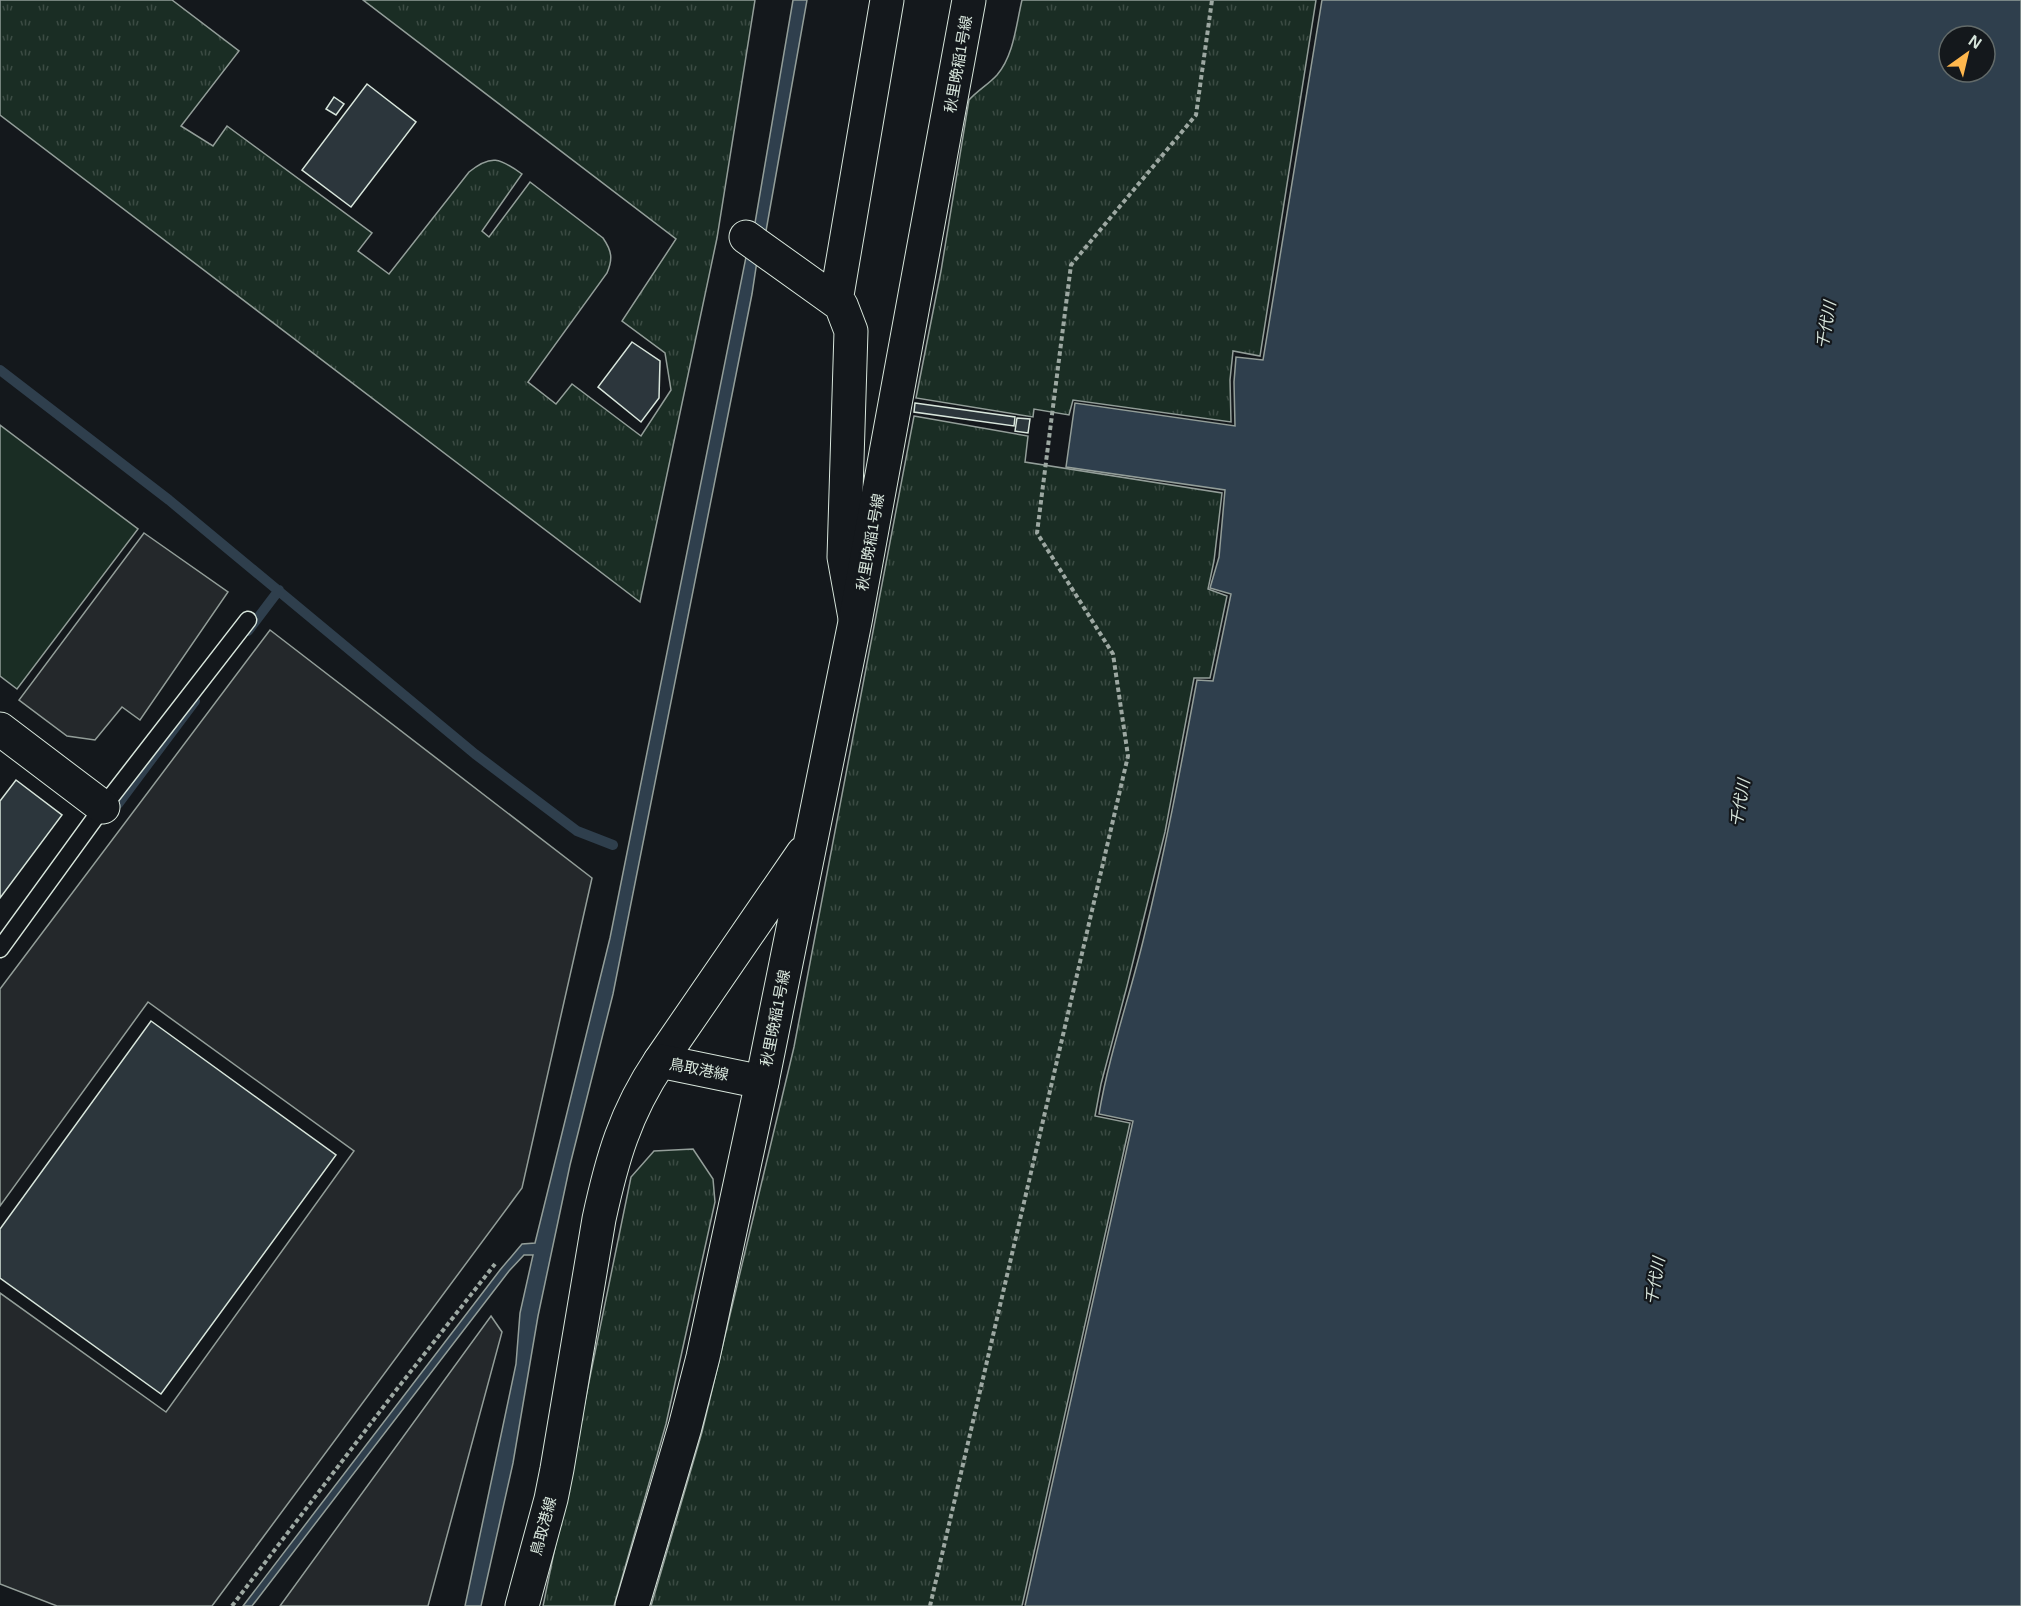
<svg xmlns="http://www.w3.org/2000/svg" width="2021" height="1606" font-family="Arial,'Noto Sans JP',sans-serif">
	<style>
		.grass { fill: url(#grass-tufts); stroke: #939e99; stroke-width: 1.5 }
		.pitch { fill: #1a2d24; stroke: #939e99; stroke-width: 1.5 }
		.parking { fill: #24282b; stroke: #939e99; stroke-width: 1.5 }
		.water { fill: #2f3f4d; stroke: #939e99; stroke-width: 1.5; fill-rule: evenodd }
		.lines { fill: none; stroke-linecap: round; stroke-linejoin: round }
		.stream { stroke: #2f3f4d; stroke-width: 10 }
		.building { fill: #2c363c; stroke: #d8e6dc; stroke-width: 1.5 }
		.lane-casing { stroke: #d8e6dc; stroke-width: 19 }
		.street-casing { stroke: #d8e6dc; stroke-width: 35 }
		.secondary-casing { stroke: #d8e6dc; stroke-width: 35 }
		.primary-casing { stroke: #d8e6dc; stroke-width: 35 }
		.path { stroke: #9da8a2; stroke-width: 4; stroke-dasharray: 4.5 3; stroke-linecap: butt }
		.lane { stroke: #14181c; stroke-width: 16 }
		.street { stroke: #14181c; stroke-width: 33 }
		.secondary { stroke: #14181c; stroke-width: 33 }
		.primary { stroke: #14181c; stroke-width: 33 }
		.labels { text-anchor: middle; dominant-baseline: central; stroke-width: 4.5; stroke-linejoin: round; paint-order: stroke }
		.street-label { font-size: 15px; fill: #d8e6dc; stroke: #14181c }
		.water-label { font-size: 16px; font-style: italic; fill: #d8e6dc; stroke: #14181c }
	</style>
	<defs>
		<pattern id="grass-tufts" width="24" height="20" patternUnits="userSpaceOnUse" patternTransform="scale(1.5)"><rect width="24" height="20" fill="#1a2d24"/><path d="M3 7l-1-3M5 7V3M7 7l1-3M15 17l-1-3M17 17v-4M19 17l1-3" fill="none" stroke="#3b4b43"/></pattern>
	</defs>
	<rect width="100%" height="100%" fill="#14181c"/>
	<!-- grass -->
	<path class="grass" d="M0,0H172L239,51L181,126L213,146L227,126L372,233L358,251L389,274L469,172C491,154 500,158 522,174L482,231L489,237L530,182L603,238C612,251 613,259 607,273L528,382L556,404L572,384L641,436L671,390L665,353L622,321L676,239L363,0H755L717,238L640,602L0,115Z
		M1022,0H1316L1260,356L1233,351L1230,380L1231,422L1073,400L1069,415L1034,409L1033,417L916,398L941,271L969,100C978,90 989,84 997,75C1014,55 1016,25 1022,0Z
		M914,416L1028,436L1025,462L1222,493L1214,561L1208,589L1227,596L1210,678H1194L1165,832L1127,986L1101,1084L1095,1116L1130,1123L1022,1606H651L702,1432L794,1047Z
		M693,1149L713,1179L715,1202L666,1424L614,1606H543L631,1177L654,1151Z"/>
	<!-- pitch -->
	<path class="pitch" d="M0,425L138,529L17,689L0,676Z"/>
	<!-- parking -->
	<path class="parking" d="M144,533L228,592L140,720L122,707L95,740L67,736L19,700Z
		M270,630L592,878L522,1188L212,1606H57L0,1584V1293L166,1412L354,1151L148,1002L0,1206V989Z
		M491,1316L502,1332L428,1606H280Z"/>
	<!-- water -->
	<path class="water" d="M793,0H807L766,231L757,261L752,294L613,994L570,1165L538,1316L513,1463L481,1606H465L516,1364L520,1313L533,1255H524L509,1271L252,1606H243L500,1270L522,1244L535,1243L610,938L747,252L755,223Z
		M1322,0H2021V1606H1025L1133,1121L1099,1114C1109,1054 1130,996 1144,937C1165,852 1181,766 1197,680L1213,681L1231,594L1210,588L1219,557L1225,490L1066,467L1075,403L1235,426L1234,382L1236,357L1263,360ZM1949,36H1985V72H1949Z"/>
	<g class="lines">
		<!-- stream -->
		<path class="stream" d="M0,370L169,500L475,754L577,831L613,845
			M248,631L279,590
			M118,804L195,701"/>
	</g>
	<!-- building -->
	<path class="building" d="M367,84L416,122L351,207L302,170Z
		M334,97L344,104L336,115L326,109Z
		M632,342L660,361L659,398L641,422L598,387Z
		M915,403L1015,417L1014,426L914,412Z
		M1017,418L1030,419L1028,433L1015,431Z
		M16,780L62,815L0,898V801Z
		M151,1021L336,1155L161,1394L0,1278V1229Z"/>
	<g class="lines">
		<defs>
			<path id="lane" d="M0,949L103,807L248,620"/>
			<path id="street" d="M746,237L841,305L851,331L844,557L855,618
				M836,301L887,0"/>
			<path id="secondary" d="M0,729L103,807
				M660,1061L803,853
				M762,1082L855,622L969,0"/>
			<path id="primary" d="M522,1606L551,1499L557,1469L599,1219C612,1159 625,1113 660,1061L762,1082L703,1357L685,1427L632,1606"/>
		</defs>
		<!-- lane casing -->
		<use href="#lane" class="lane-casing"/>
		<!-- street casing -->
		<use href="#street" class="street-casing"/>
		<!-- secondary casing -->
		<use href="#secondary" class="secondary-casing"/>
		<!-- primary casing -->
		<use href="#primary" class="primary-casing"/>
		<!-- path -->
		<path class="path" d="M232,1606L397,1389L495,1264
			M930,1606L1128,756L1113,654L1037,533L1071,265L1196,115L1212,0"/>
		<!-- lane -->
		<use href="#lane" class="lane"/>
		<!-- street -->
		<use href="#street" class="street"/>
		<!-- secondary -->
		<use href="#secondary" class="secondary"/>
		<!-- primary -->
		<use href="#primary" class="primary"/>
	</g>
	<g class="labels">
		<!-- street labels -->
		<g class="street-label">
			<text transform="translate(958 64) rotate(-80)">秋里晩稲1号線</text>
			<text transform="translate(870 542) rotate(-80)">秋里晩稲1号線</text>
			<text transform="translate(775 1018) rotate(-79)">秋里晩稲1号線</text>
			<text transform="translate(699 1069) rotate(11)">鳥取港線</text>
			<text transform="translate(543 1526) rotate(-75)">鳥取港線</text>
		</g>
		<!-- water labels -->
		<g class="water-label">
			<text transform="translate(1826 325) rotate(-80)">千代川</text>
			<text transform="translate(1740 803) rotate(-80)">千代川</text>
			<text transform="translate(1655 1281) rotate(-80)">千代川</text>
		</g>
	</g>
	<!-- north arrow -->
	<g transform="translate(1967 54) rotate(34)"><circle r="28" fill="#14181c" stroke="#626a69" stroke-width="1.5"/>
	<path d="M0-4.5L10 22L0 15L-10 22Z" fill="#ffb74d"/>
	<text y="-9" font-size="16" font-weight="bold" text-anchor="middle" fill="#d8e6dc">N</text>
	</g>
</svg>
